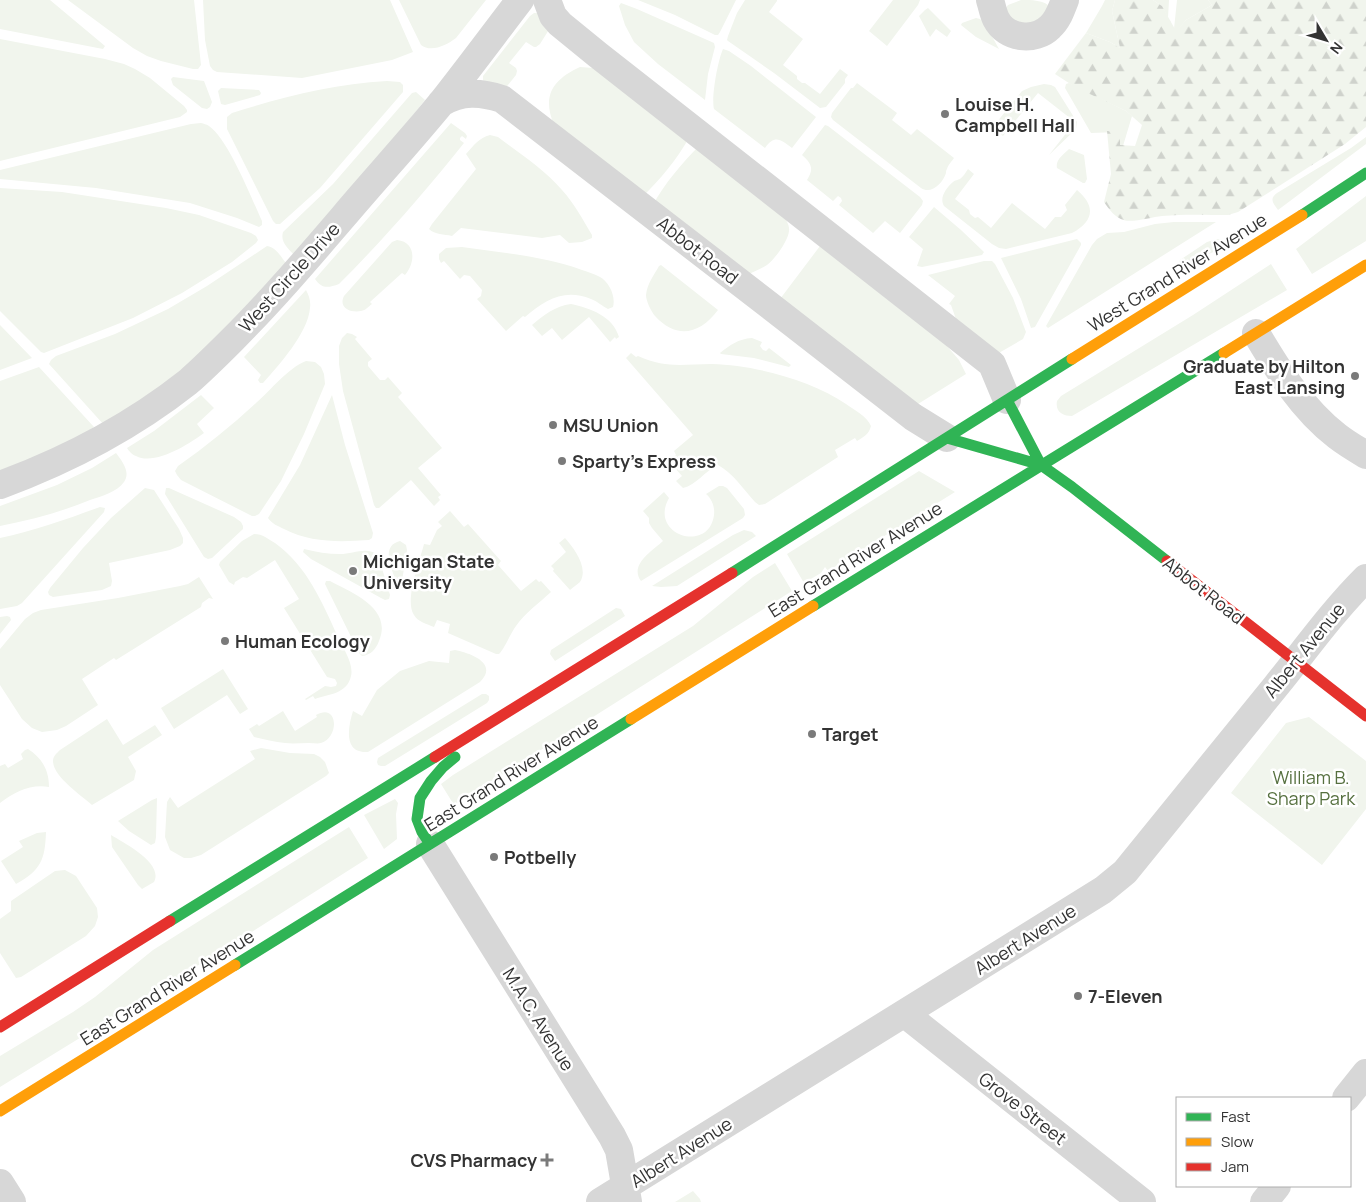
<svg xmlns="http://www.w3.org/2000/svg" width="1366" height="1202" font-family="Manrope,sans-serif">
	<style>
		.green { fill: #f1f5ed }
		.forest { fill: url(#forest-firs) }
		.lines { fill: none; stroke-linecap: round; stroke-linejoin: round }
		.street { stroke: #d7d7d7; stroke-width: 28 }
		.fast { stroke: #30b455; stroke-width: 11 }
		.slow { stroke: #ff9f0a; stroke-width: 11 }
		.jam { stroke: #e5322d; stroke-width: 11 }
		.poi-dot { fill: #7a7a7a; stroke: #fff; stroke-width: 2 }
		.labels { text-anchor: middle; dominant-baseline: central; stroke-width: 5; stroke-linejoin: round; paint-order: stroke }
		.poi-label { font-size: 18px; font-weight: bold; fill: #333; stroke: #fff; text-anchor: start }
		.street-label { font-size: 18px; fill: #333; stroke: #fff }
		.park-label { font-size: 18px; fill: #56703f; stroke: #fff }
	</style>
	<defs>
		<pattern id="forest-firs" width="22" height="20" patternUnits="userSpaceOnUse" patternTransform="scale(1.25)"><rect width="22" height="20" fill="#f1f5ed"/><path d="M5 1l3.5 6h-7zM16 11l3.5 6h-7z" fill="#cfd2cc"/></pattern>
	</defs>
	<rect width="100%" height="100%" fill="#fff"/>
	<!-- green -->
	<path class="green" d="M0,0H50L105,46L103,49L0,29Z
		M68,0H194L201,65L198,69H193L161,61L147,56L133,48Z
		M203,0H390L413,52L392,60L302,78L217,72L213,70L210,66L205,40Z
		M399,0H486L456,38C447,45 431,53 421,45Z
		M638,0H736L720,32L718,35H715L675,15Z
		M745,0H777V1L769,12L803,39L783,65L797,76V79L802,83H805L820,94L840,69L848,75L845,79V83L826,107L820,108L774,73L728,41L727,40L728,36L737,13Z
		M893,0H920L918,5L887,46L869,31Z
		M1021,0C1031,0 1045,0 1050,7C1044,22 1019,31 1009,17C1007,14 1006,12 1005,9L1008,5Z
		M1105,0H1115L1112,11L1120,48L1110,42L1086,33L1102,6Z
		M1153,0H1169L1168,18L1162,6Z
		M1177,0H1208L1212,5L1186,20L1176,32L1174,29Z
		M621,3L637,9L714,43L715,47L708,74L705,100L658,64L634,42L625,25L619,6Z
		M928,8L951,31L947,37L936,29L930,37L919,16L925,10Z
		M534,13H539L550,28L540,44L536,47H534L526,42L509,63L516,68L517,71L516,75L504,90L485,83L483,80V76L530,16Z
		M976,18L980,19L984,22L999,49L976,37L961,25L962,23Z
		M0,39L105,59L124,64L135,69L150,78L184,106L187,110V112L180,117L0,161Z
		M723,49L729,51L751,66L816,117L792,148C781,140 775,134 765,148L714,109C711,97 718,60 723,49Z
		M580,67L593,68L689,138C677,159 660,180 642,197L554,125C542,96 552,80 580,67Z
		M173,77L204,81L212,102L210,107L207,109L202,108L173,85L171,79Z
		M387,81L400,82L403,85V92L320,188L280,224H276L273,221L227,129V117L232,113C283,97 333,84 387,81Z
		M857,83L897,113L892,120L911,135L917,129L954,158C952,161 948,165 947,169C946,170 946,172 946,173C943,183 931,195 921,188L833,120L831,117L832,113L851,88H853Z
		M1069,83L1126,111L1132,116L1123,146L1119,145V132L1091,133L1065,88L1066,84Z
		M1044,84L1051,85L1055,87L1077,122L1076,129L1049,155L1075,122L1038,93L1003,136L992,128L1022,91L1031,87Z
		M221,88L259,90L261,93L260,95L225,105L221,104L218,91Z
		M416,92L425,100L397,135L294,255C288,248 280,242 283,232L333,184L412,93Z
		M201,123C204,124 206,124 209,126C228,139 251,197 262,221V225L259,227L237,218L190,203L96,188L0,179V170L191,124Z
		M451,123L465,133L467,136L466,139L462,136L460,138V140L464,143C425,192 383,240 339,284C328,288 322,289 315,279Z
		M825,125L828,126L920,197L923,201L922,205L900,233L885,221L873,233L839,205L842,201L841,198L838,196L833,201L807,180C814,169 812,164 802,155Z
		M490,135L498,137C520,154 544,169 562,190C574,203 583,220 592,235V238L582,242L569,243L560,235L542,238L461,228L452,236C444,234 435,235 429,229L432,224L476,169L466,154C474,145 479,138 490,135Z
		M1366,137V144L1278,210C1273,203 1269,199 1277,193L1351,148Z
		M699,146L782,213C785,218 790,225 789,231C788,241 775,259 767,265C761,269 755,271 749,274L653,205C664,184 683,162 699,146Z
		M1069,149L1084,155L1087,179L1085,183H1083L1057,168C1055,160 1064,154 1069,149Z
		M968,169L974,174L955,199L969,210L970,214L975,218L978,217L991,228L1012,203L1045,229L1055,217H1061L1067,210L1065,205L1077,190C1096,206 1094,221 1072,233L1006,249L999,248L992,244L944,206C939,198 946,188 953,182C955,180 958,180 960,179C963,177 966,172 968,169Z
		M0,188L62,192L166,208L199,215L251,233L256,236L258,240L256,243L232,262L182,293L133,318L44,353L41,352L0,311Z
		M1366,196V241L1312,274L1296,249Z
		M934,207L961,230L984,252L982,255L922,267L917,266L923,249L909,237Z
		M1174,222H1216L1048,328L1046,326L1092,245L1097,239L1107,233L1124,232L1155,224Z
		M1077,239L1081,243V245L1035,327L1031,328L1021,299L1001,258Z
		M1217,239L1222,240L1227,245L1216,251L1179,266L1178,264L1180,260L1207,242Z
		M397,240C417,242 415,264 405,275L402,273L370,302L372,304C368,307 366,310 361,311C351,313 338,308 344,296L392,242Z
		M823,242L934,331L959,360L966,374L918,404L777,303Z
		M267,246C276,247 281,257 286,263L231,326L170,380L104,425L49,364L51,360L56,356L115,334L168,309L207,286Z
		M462,247C502,253 544,256 582,270C588,272 595,274 600,277C609,282 616,296 613,307L608,309C602,306 597,301 591,299C564,288 545,300 525,317L523,316L506,331L477,299L481,296L482,290L470,276L464,275L460,279L444,261L441,263L439,259V254L446,248Z
		M984,261H992L995,264L1013,298L1026,332L1023,339L997,354L957,322L951,305L949,304L955,296L928,275Z
		M1271,264L1287,290L1072,416C1063,416 1055,412 1057,401L1061,396L1193,315Z
		M661,265L718,310C700,334 677,340 655,316C651,311 646,301 646,295C647,284 654,275 659,266Z
		M306,290C309,296 311,301 310,308C308,333 279,365 263,383H260L258,380L261,375L244,357Z
		M571,304C590,308 613,316 619,337L616,339L615,337L610,342L589,317L562,340L552,328L542,336L532,325C544,315 555,306 571,304Z
		M0,325L32,358L0,370Z
		M347,333L352,334L357,337L355,339L372,359L368,362V366L380,380H385L388,377L402,393L398,397L442,448L418,468L441,495L438,497L440,500L434,506L411,480L379,508H376L374,505L343,391L339,364V346L342,338Z
		M752,338L762,342L760,346L763,350L766,351L769,348L791,365L789,367L754,358L721,354L720,353C730,345 738,339 752,338Z
		M631,353L636,357L638,356C667,369 683,364 712,364C754,365 811,380 846,404C854,410 867,416 871,426C869,434 864,437 857,441L855,438L835,450L838,457L765,504L759,505L755,502C744,490 733,473 718,465C705,471 696,485 683,488L676,481L682,476L674,467L677,464L672,458L676,455L674,451L693,435L626,358Z
		M306,361L315,362L321,367L324,374L325,384L304,434L281,481L259,514L255,516H252L181,480L177,475L175,471L178,466C205,447 231,426 256,403C271,390 288,368 306,361Z
		M39,367L94,427L75,440L0,472V381Z
		M201,395L214,408L197,424L204,433C189,444 155,466 136,456C132,455 129,451 127,448L154,431Z
		M332,395L345,445L373,533L372,538L369,540C340,542 311,543 284,529C278,526 272,524 268,518L300,465Z
		M116,453C122,461 131,472 124,482C117,492 102,496 90,500C61,512 31,520 0,526V506L57,485L92,468Z
		M919,471L955,492L828,571L825,567L821,573L804,583L787,554Z
		M719,486H723L727,488L744,509L745,515L743,518L641,581C629,565 652,551 663,541L652,528L649,523V518L643,511L664,492L669,498C648,535 709,554 714,515C715,507 712,499 706,494Z
		M145,488L154,490L179,529L183,538V543L180,546L170,550L109,563L112,581L111,586L102,590L53,597L49,595L48,592L50,588L83,548L111,518Z
		M166,488H169L234,517L241,522L243,526V529L212,558L208,559L204,557L165,494Z
		M100,507L105,508L104,512L22,603L17,606L0,609V538C34,531 67,519 100,507Z
		M450,511L464,527L468,524L501,561L498,565L521,591L536,579L539,582L541,581L551,592C539,603 525,613 516,626C510,634 505,648 499,654H496L448,633L450,624L437,620L434,627C427,624 418,622 414,615C404,601 420,560 424,544L430,545L437,530L442,526L438,522Z
		M744,530L752,532L756,536L677,586L661,587L652,586L733,535Z
		M254,534C263,534 268,539 275,543C307,566 322,602 338,637C343,648 354,664 351,676C347,694 329,694 315,699L313,696L306,700L305,699L325,686L331,687L336,686L337,683L335,679L327,677L284,608L299,599L275,560L247,578L243,577L235,582L234,585L229,582L219,565L220,562L242,541Z
		M565,538C574,548 589,568 580,582C577,585 573,587 570,590L553,571L554,569L551,566L566,552L559,543Z
		M400,541L406,545L407,550L402,581L400,585L396,582C392,568 380,546 400,541Z
		M304,549C316,552 328,554 340,554C353,554 367,546 378,555L390,595L389,599L385,600L381,598L311,559L303,552Z
		M775,563L792,591L454,805L441,784L453,775L693,626L753,577Z
		M199,577L213,599L209,598L202,603L201,607L116,660L114,658L82,679L98,705L66,726L57,730L42,732L32,728L22,719L0,685V649L25,619L33,613L41,610L118,598L180,586L188,584Z
		M326,581H330C352,593 393,608 379,641C376,649 371,655 362,656L359,653L325,584Z
		M616,608L621,609L625,616L555,661L550,654L551,650Z
		M7,616L10,617L11,620L0,634V617Z
		M455,650C470,653 499,663 480,682L368,752C343,754 348,727 353,711L362,716L377,690L400,671L429,661L449,663L450,651Z
		M223,669L248,709L240,714L227,695L174,729L161,708Z
		M482,694H486L489,696V700L487,703L385,766H381L378,765L377,762L378,758Z
		M283,711L295,731L317,717L316,715C338,702 340,737 321,743C318,744 313,743 309,743C301,743 293,744 285,743C275,742 264,739 254,737L249,729L257,724L259,726Z
		M1309,717L1366,761V809L1322,865L1231,793L1286,723Z
		M107,719L123,745L155,725L162,735L128,757L136,771L134,780L92,805C81,795 52,776 53,760C54,755 57,753 60,750Z
		M261,748L290,753L314,754L320,757L325,762L329,773L326,776L201,855L191,858H184L170,850L165,837L167,802L170,797L178,808L255,759L250,751Z
		M28,749C42,758 49,770 49,787C30,784 15,792 0,803V766L5,764L8,768L23,759L21,754L25,750Z
		M157,798L156,837L155,843L151,845L129,831L118,821L152,800Z
		M395,799L398,803L396,814L397,839L384,849L364,815Z
		M349,827L368,858L228,947L0,1087V1056L73,1012L95,997L153,950Z
		M46,832C45,860 41,870 16,884L1,861L23,847L19,841L37,833Z
		M111,835C124,843 164,863 154,882L142,889L138,885L112,847Z
		M65,870L76,876L97,908L98,917L95,926L86,936L21,977L16,978L0,953V919L11,911V901L55,871Z
		M693,1191L700,1199L701,1202H675Z"/>
	<!-- forest -->
	<path class="forest" d="M1115,0H1153L1162,6L1176,31L1186,20L1212,5L1208,0H1366V127L1345,144L1238,212L1228,215C1207,215 1184,214 1162,216C1152,217 1132,223 1124,220C1115,218 1109,209 1104,202L1111,174L1107,131L1120,132V145L1135,146L1142,125L1126,111L1075,87L1055,74L1086,33L1110,42L1120,48L1112,11Z"/>
	<g class="lines">
		<!-- street -->
		<path class="street" d="M547,0L553,16L560,24L598,55L992,364L1007,400
			M990,0C992,6 993,13 996,19C1006,39 1035,42 1050,27C1058,20 1061,10 1065,0
			M441,103C462,91 480,92 502,99L769,305L913,417L947,438
			M1256,333C1278,370 1302,409 1337,436C1346,443 1356,449 1366,455
			M0,485C68,460 131,427 188,382C203,369 218,354 232,340C271,301 307,259 343,217C376,178 410,141 442,102C468,69 494,34 520,0
			M430,844L612,1136L619,1150L628,1202
			M905,1014L1142,1202
			M1346,1098L1366,1073
			M0,1183L12,1202
			M600,1202L1103,890L1125,872C1175,810 1226,748 1276,686C1306,649 1332,612 1366,578
			M1264,1202L1277,1186"/>
		<!-- fast -->
		<path class="fast" d="M1302,215L1366,173
			M1007,400L1041,465
			M947,438L1041,465L1072,487L1167,561
			M732,573L1072,359
			M813,606L1224,353
			M430,844L422,832L417,819L420,798L431,781L443,767L455,757
			M170,921L435,757
			M235,965L631,719"/>
		<!-- slow -->
		<path class="slow" d="M1224,353L1366,265
			M1072,359L1302,215
			M631,719L813,606
			M0,1111L235,965"/>
		<!-- jam -->
		<path class="jam" d="M1167,561L1366,716
			M435,757L732,573
			M0,1027L170,921"/>
	</g>
	<!-- markers -->
	<g class="poi-dot">
		<circle cx="945" cy="114" r="5"/>
		<circle cx="1355" cy="376" r="5"/>
		<circle cx="553" cy="425" r="5"/>
		<circle cx="562" cy="461" r="5"/>
		<circle cx="353" cy="571" r="5"/>
		<circle cx="225" cy="641" r="5"/>
		<circle cx="812" cy="734" r="5"/>
		<circle cx="494" cy="857" r="5"/>
		<circle cx="1078" cy="996" r="5"/>
		<path d="M544.5 1152.5h5v5h5v5h-5v5h-5v-5h-5v-5h5z"/>
	</g>
	<g class="labels">
		<!-- poi labels -->
		<g class="poi-label">
			<text x="955" y="104">Louise H.<tspan x="955" dy="21">Campbell Hall</tspan></text>
			<text x="1345" y="366" text-anchor="end">Graduate by Hilton<tspan x="1345" dy="21">East Lansing</tspan></text>
			<text x="563" y="425">MSU Union</text>
			<text x="572" y="461">Sparty's Express</text>
			<text x="363" y="561">Michigan State<tspan x="363" dy="21">University</tspan></text>
			<text x="235" y="641">Human Ecology</text>
			<text x="822" y="734">Target</text>
			<text x="504" y="857">Potbelly</text>
			<text x="1088" y="996">7-Eleven</text>
			<text x="537" y="1160" text-anchor="end">CVS Pharmacy</text>
		</g>
		<!-- street labels -->
		<g class="street-label">
			<text transform="translate(698 250) rotate(38)">Abbot Road</text>
			<text transform="translate(1177 272) rotate(-32)">West Grand River Avenue</text>
			<text transform="translate(289 277) rotate(-48)">West Circle Drive</text>
			<text transform="translate(855 559) rotate(-32)">East Grand River Avenue</text>
			<text transform="translate(1204 590) rotate(38)">Abbot Road</text>
			<text transform="translate(1304 650) rotate(-51)">Albert Avenue</text>
			<text transform="translate(511 773) rotate(-32)">East Grand River Avenue</text>
			<text transform="translate(1025 939) rotate(-32)">Albert Avenue</text>
			<text transform="translate(167 987) rotate(-32)">East Grand River Avenue</text>
			<text transform="translate(539 1019) rotate(58)">M.A.C. Avenue</text>
			<text transform="translate(1023 1108) rotate(38)">Grove Street</text>
			<text transform="translate(681 1152) rotate(-32)">Albert Avenue</text>
		</g>
		<!-- park labels -->
		<g class="park-label">
			<text x="1311" y="777">William B.<tspan x="1311" dy="21">Sharp Park</tspan></text>
		</g>
	</g>
	<!-- legend -->
	<rect x="1176" y="1097" width="175" height="90" fill="#ffffff" stroke="#adadad"/>
	<rect x="1186" y="1113" width="25" height="8" fill="#30b455" stroke="#adadad"/>
	<text x="1221" y="1122" font-size="15" fill="#333333">Fast</text>
	<rect x="1186" y="1138" width="25" height="8" fill="#ff9f0a" stroke="#adadad"/>
	<text x="1221" y="1147" font-size="15" fill="#333333">Slow</text>
	<rect x="1186" y="1163" width="25" height="8" fill="#e5322d" stroke="#adadad"/>
	<text x="1221" y="1172" font-size="15" fill="#333333">Jam</text>
	<!-- north arrow -->
	<g transform="translate(1326 40) rotate(128)" stroke="#ffffff" stroke-width="4" paint-order="stroke">
	<path d="M0-4L9 19L0 12L-9 19Z" fill="#333333"/>
	<text y="-8" font-size="14" font-weight="bold" text-anchor="middle" fill="#333333">N</text>
	</g>
</svg>
